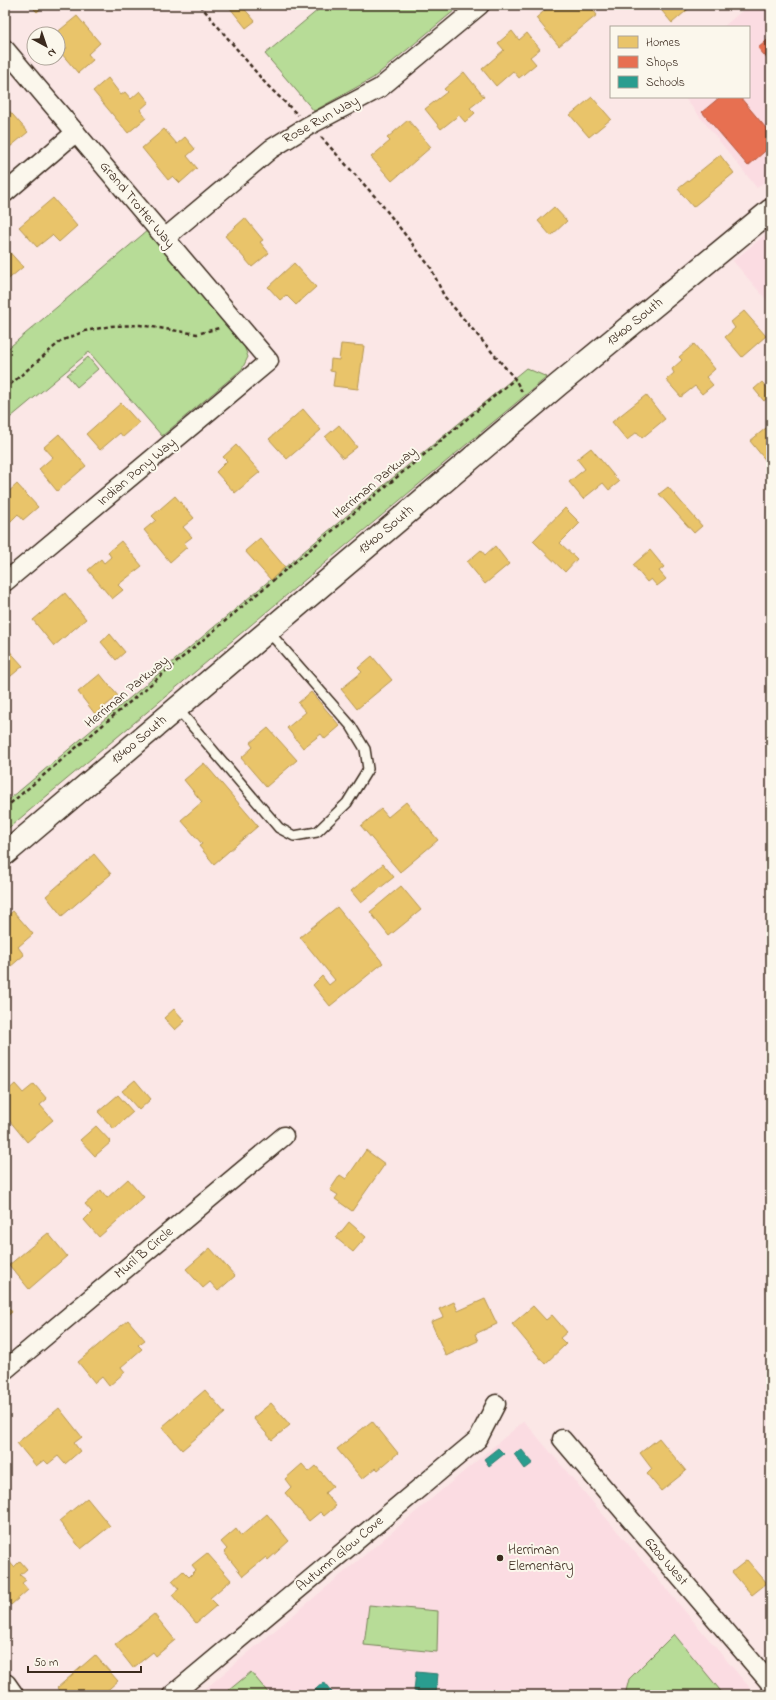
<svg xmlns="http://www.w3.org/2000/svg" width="776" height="1700" font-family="'Indie Flower',sans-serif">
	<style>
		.built { fill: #fbdce2 }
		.green { fill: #b7dc97; stroke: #79835a }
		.homes { fill: #e9c46a; stroke: #b59653 }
		.shops { fill: #e76f51; stroke: #b35a42 }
		.schools { fill: #2a9d8f; stroke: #2f7a6d }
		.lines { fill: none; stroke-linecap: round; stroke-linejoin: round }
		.service-casing { stroke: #3b2a1e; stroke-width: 12 }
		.minor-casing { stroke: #3b2a1e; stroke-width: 21 }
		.tertiary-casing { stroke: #3b2a1e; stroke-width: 25 }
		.secondary-casing { stroke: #3b2a1e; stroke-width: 25 }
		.path { stroke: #3b2a1e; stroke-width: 2.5; stroke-dasharray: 4 3; stroke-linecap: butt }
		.service { stroke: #fbf7ec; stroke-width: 9 }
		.minor { stroke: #fbf7ec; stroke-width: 18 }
		.tertiary { stroke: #fbf7ec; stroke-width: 22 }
		.secondary { stroke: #fbf7ec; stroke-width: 22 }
		.poi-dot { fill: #3b2a1e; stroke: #fbf7ec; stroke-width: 1.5 }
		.labels { text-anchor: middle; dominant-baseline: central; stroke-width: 4; stroke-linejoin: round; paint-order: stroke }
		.street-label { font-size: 14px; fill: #3b2a1e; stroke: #fbf7ec }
		.poi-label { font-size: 14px; fill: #3b2a1e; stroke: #fbf7ec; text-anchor: start }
	</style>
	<rect width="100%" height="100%" fill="#fbe7e6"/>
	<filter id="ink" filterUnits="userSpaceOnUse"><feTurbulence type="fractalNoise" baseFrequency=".025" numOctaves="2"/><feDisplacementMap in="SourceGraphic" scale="8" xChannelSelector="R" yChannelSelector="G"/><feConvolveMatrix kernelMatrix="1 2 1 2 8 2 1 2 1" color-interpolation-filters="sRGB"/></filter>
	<g filter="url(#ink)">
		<!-- built -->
		<path class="built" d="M749,5H771V176L757,188L684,97H749V27H723Z
			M771,230V305L733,261Z
			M524,1421L756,1695H198Z"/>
		<!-- green -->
		<path class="green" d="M324,5H461L373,78L314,111L265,54Z
			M148,230L243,343L248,357L242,369L162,436L89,352L5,422V351Z
			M88,357L98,369L77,387L67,375Z
			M526,368L547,377L5,831V803L321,537Z
			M369,1605L438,1611L437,1652L364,1645Z
			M674,1634L724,1695H625L629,1679Z
			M251,1672L270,1695H223Z"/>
		<!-- homes -->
		<path class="homes" d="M30,5H45L37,12Z
			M234,5H241L255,21L246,28L230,8Z
			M551,5H589L597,15L559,46L536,18Z
			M657,5H693L672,23Z
			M77,16L100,43L88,54L93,60L78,73L61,53L67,48L58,38V34H55Z
			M512,31L519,40L527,33L540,49L530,57L536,64L519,78L513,71L496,86L482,69L504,50L498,43Z
			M464,72L484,97L470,108L475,113L465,122L459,115L441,129L425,109L447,92L444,89Z
			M108,78L121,95L125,92L131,99L140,91L149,102L140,110L146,118L128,133L93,91Z
			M592,97L611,119L589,137L570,115Z
			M5,106L28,132L10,147L5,141Z
			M408,120L431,147L392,181L371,157L390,141L387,138Z
			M164,129L177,144L185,137L195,149L187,156L197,168L180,183L173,176L168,180L142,148Z
			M720,155L734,173L693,207L678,189Z
			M53,198L77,226L59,242L52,235L37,247L19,227Z
			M554,207L567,221L551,236L538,221Z
			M245,218L263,240L260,242L269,253L252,267L225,236Z
			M5,247L23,267L5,282Z
			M294,263L316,287L296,305L286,295L280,300L268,287Z
			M744,311L766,336L742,357L725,337L735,328L731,322Z
			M341,344L364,346L358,389L333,386L335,372L330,371L331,359L339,360Z
			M694,344L715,369L706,377L713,385L702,394L695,386L681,397L666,380L674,373L672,369L682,360L679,357Z
			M762,382L771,392V395L764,401L754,389Z
			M646,395L665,419L642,438L637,432L627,440L612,422Z
			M121,403L139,423L123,437L120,433L100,450L86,434Z
			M303,409L321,430L287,459L269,439Z
			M771,424V467L750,441Z
			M339,425L357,447L343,458L325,437Z
			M59,434L86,466L57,491L39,469L53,457L44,447Z
			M236,445L260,472L235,493L216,472L227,461L223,457Z
			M591,448L619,482L609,490L603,483L583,499L569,482L585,469L577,459Z
			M17,484L38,507L23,520L18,514L10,522L5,516V495Z
			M668,487L702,526L694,533L659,494Z
			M175,496L194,518L183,527L192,537L184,543L187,547L170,562L144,530L156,520L152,516Z
			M565,508L580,523L560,543L577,559L565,572L533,541Z
			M260,538L285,567L271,580L245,551Z
			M121,541L142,566L118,585L123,590L112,599L88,570L101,559L104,563L111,557L108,552Z
			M495,546L509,564L485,584L467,562L481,550L485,555Z
			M650,550L664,567L659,571L666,579L657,586L651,579L647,582L633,565Z
			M65,593L86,619L54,646L33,620Z
			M110,634L125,652L116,660L101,642Z
			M5,646L23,666L5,681Z
			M372,656L392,680L357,709L341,689L362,672L358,668Z
			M100,674L118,696L95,714L78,692Z
			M311,692L340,726L325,739L321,734L303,748L287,728L306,712L298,703Z
			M268,728L297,760L266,787L241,758L253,747L250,743Z
			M204,763L258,826L214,864L199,846L202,844L181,820L202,802L184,780Z
			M406,802L438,840L400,872L361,826L381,809L388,817Z
			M94,854L111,874L62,916L46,896Z
			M383,864L394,877L361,903L351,891Z
			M401,886L421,910L389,936L370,912Z
			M337,907L383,963L330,1006L313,985L322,976L329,985L335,980L300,937Z
			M13,911L33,934L18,947L24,955L10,967L5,962V918Z
			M174,1009L185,1021L175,1030L164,1018Z
			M135,1080L151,1099L139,1110L122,1091Z
			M15,1084L23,1093L34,1084L47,1099L40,1105L53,1120L27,1142L9,1120L5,1124V1093Z
			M118,1095L133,1112L114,1129L98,1112Z
			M96,1126L111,1142L95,1156L80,1140Z
			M366,1150L385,1164L352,1211L335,1199L338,1195L330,1190L340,1175L346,1179Z
			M128,1179L144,1197L99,1237L84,1220L92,1212L85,1204L101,1190L107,1198Z
			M349,1222L366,1237L353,1252L336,1238Z
			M48,1233L67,1256L29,1289L9,1265Z
			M210,1248L235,1276L218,1291L210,1282L203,1288L186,1269Z
			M485,1299L497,1324L475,1334L478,1341L446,1356L431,1322L443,1317L439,1309L454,1302L458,1311Z
			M5,1303L12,1312L5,1318Z
			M533,1306L546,1320L552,1315L567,1332L560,1338L566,1344L545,1364L512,1324Z
			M128,1320L145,1340L138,1345L142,1349L121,1367L125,1372L109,1386L102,1377L95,1383L78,1362Z
			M205,1390L225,1413L182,1450L162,1427Z
			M271,1403L290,1425L272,1440L253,1418Z
			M59,1408L82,1437L74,1443L80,1451L65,1464L58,1456L48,1464L44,1460L36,1466L17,1443Z
			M372,1421L398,1453L378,1470L376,1468L362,1479L337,1449Z
			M659,1438L686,1471L661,1491L647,1474L652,1469L640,1453Z
			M302,1464L309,1472L316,1466L333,1486L325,1493L336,1506L324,1516L320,1512L309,1521L285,1493L291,1487L285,1479Z
			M87,1498L110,1526L81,1549L59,1521Z
			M267,1514L289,1541L268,1560L266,1557L243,1576L224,1552L227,1549L221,1542L236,1529L241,1536Z
			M207,1553L231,1580L210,1598L217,1605L196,1623L172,1595L179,1589L172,1581L183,1571L189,1577L196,1570L192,1565Z
			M6,1558L14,1567L20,1561L27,1569L20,1575L26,1580L22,1583L28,1590L11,1605L5,1599Z
			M747,1560L767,1583L752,1595L732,1572Z
			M154,1614L175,1640L156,1656L153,1652L133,1668L115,1645Z
			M95,1655L118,1681L102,1695H63L57,1688Z"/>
		<!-- shops -->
		<path class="shops" d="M771,37V63L758,48Z
			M720,97H740L771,134V146L748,166L702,112Z"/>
		<!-- schools -->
		<path class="schools" d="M498,1448L504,1454L489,1466L484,1459Z
			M521,1449L533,1463L525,1469L514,1454Z
			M416,1672L438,1674L436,1694L414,1691Z
			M324,1682L334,1695H309Z"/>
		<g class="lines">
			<defs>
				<path id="service" d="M177,708L279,828L294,836L317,832L347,803L368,769L365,749L351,726L268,631"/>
				<path id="minor" d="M5,49L269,361L5,582
					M5,193L76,132
					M165,238L271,149L308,126L380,88L480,5
					M5,1370L284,1136
					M562,1439L771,1684
					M172,1695L478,1439L496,1404"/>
				<path id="tertiary" d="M5,1685L12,1695"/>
				<path id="secondary" d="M5,854L558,385L771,210"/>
			</defs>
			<!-- service casing -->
			<use href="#service" class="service-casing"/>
			<!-- minor casing -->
			<use href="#minor" class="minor-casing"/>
			<!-- tertiary casing -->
			<use href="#tertiary" class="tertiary-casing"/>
			<!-- secondary casing -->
			<use href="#secondary" class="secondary-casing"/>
			<!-- path -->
			<path class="path" d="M200,5L266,84L298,115
				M321,137L379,201L431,268L444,296L515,379L522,392
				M5,389L61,341L85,331L111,326L140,325L197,334L219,328
				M5,808L290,566L515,379"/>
			<!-- service -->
			<use href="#service" class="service"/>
			<!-- minor -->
			<use href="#minor" class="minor"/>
			<!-- tertiary -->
			<use href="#tertiary" class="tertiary"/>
			<!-- secondary -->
			<use href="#secondary" class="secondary"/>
		</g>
	</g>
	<!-- markers -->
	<circle class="poi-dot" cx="500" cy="1558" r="4"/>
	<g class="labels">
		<!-- street labels -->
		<g class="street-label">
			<text transform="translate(321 120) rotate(-29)">Rose Run Way</text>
			<text transform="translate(137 205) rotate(50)">Grand Trotter Way</text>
			<text transform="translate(635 322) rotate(-39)">13400 South</text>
			<text transform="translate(137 472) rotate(-40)">Indian Pony Way</text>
			<text transform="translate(375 483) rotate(-40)">Herriman Parkway</text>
			<text transform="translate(386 530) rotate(-40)">13400 South</text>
			<text transform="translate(127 692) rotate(-40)">Herriman Parkway</text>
			<text transform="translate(139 740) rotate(-40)">13400 South</text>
			<text transform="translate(144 1253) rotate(-40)">Muril B Circle</text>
			<text transform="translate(340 1554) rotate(-40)">Autumn Glow Cove</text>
			<text transform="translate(666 1562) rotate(49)">6200 West</text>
		</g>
		<!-- poi labels -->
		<g class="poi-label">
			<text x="508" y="1550">Herriman<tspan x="508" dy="16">Elementary</tspan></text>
		</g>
	</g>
	<!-- margin -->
	<rect width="776" height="1700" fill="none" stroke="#fbf7ec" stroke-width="20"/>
	<rect x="10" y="10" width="756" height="1680" fill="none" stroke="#3b2a1e" stroke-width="1.5" filter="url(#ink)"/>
	<!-- legend -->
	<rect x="610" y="26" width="140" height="72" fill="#fbf7ec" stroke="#aea59a"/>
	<rect x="618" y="36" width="20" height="12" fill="#e9c46a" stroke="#aea59a"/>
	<text x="646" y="46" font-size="12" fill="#3b2a1e">Homes</text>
	<rect x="618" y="56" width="20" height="12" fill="#e76f51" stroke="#aea59a"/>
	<text x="646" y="66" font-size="12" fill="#3b2a1e">Shops</text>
	<rect x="618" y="76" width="20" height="12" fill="#2a9d8f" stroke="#aea59a"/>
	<text x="646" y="86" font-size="12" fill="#3b2a1e">Schools</text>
	<!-- north arrow -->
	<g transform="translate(46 46) rotate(140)"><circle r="19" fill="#fbf7ec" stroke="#aea59a"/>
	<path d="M0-3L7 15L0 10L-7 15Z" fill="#3b2a1e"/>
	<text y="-6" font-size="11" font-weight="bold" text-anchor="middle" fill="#3b2a1e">N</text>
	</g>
	<!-- scale -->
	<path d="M28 1666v6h113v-6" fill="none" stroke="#3b2a1e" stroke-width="2"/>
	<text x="34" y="1666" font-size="12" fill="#3b2a1e" stroke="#fbf7ec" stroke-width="3" paint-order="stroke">50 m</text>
</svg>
